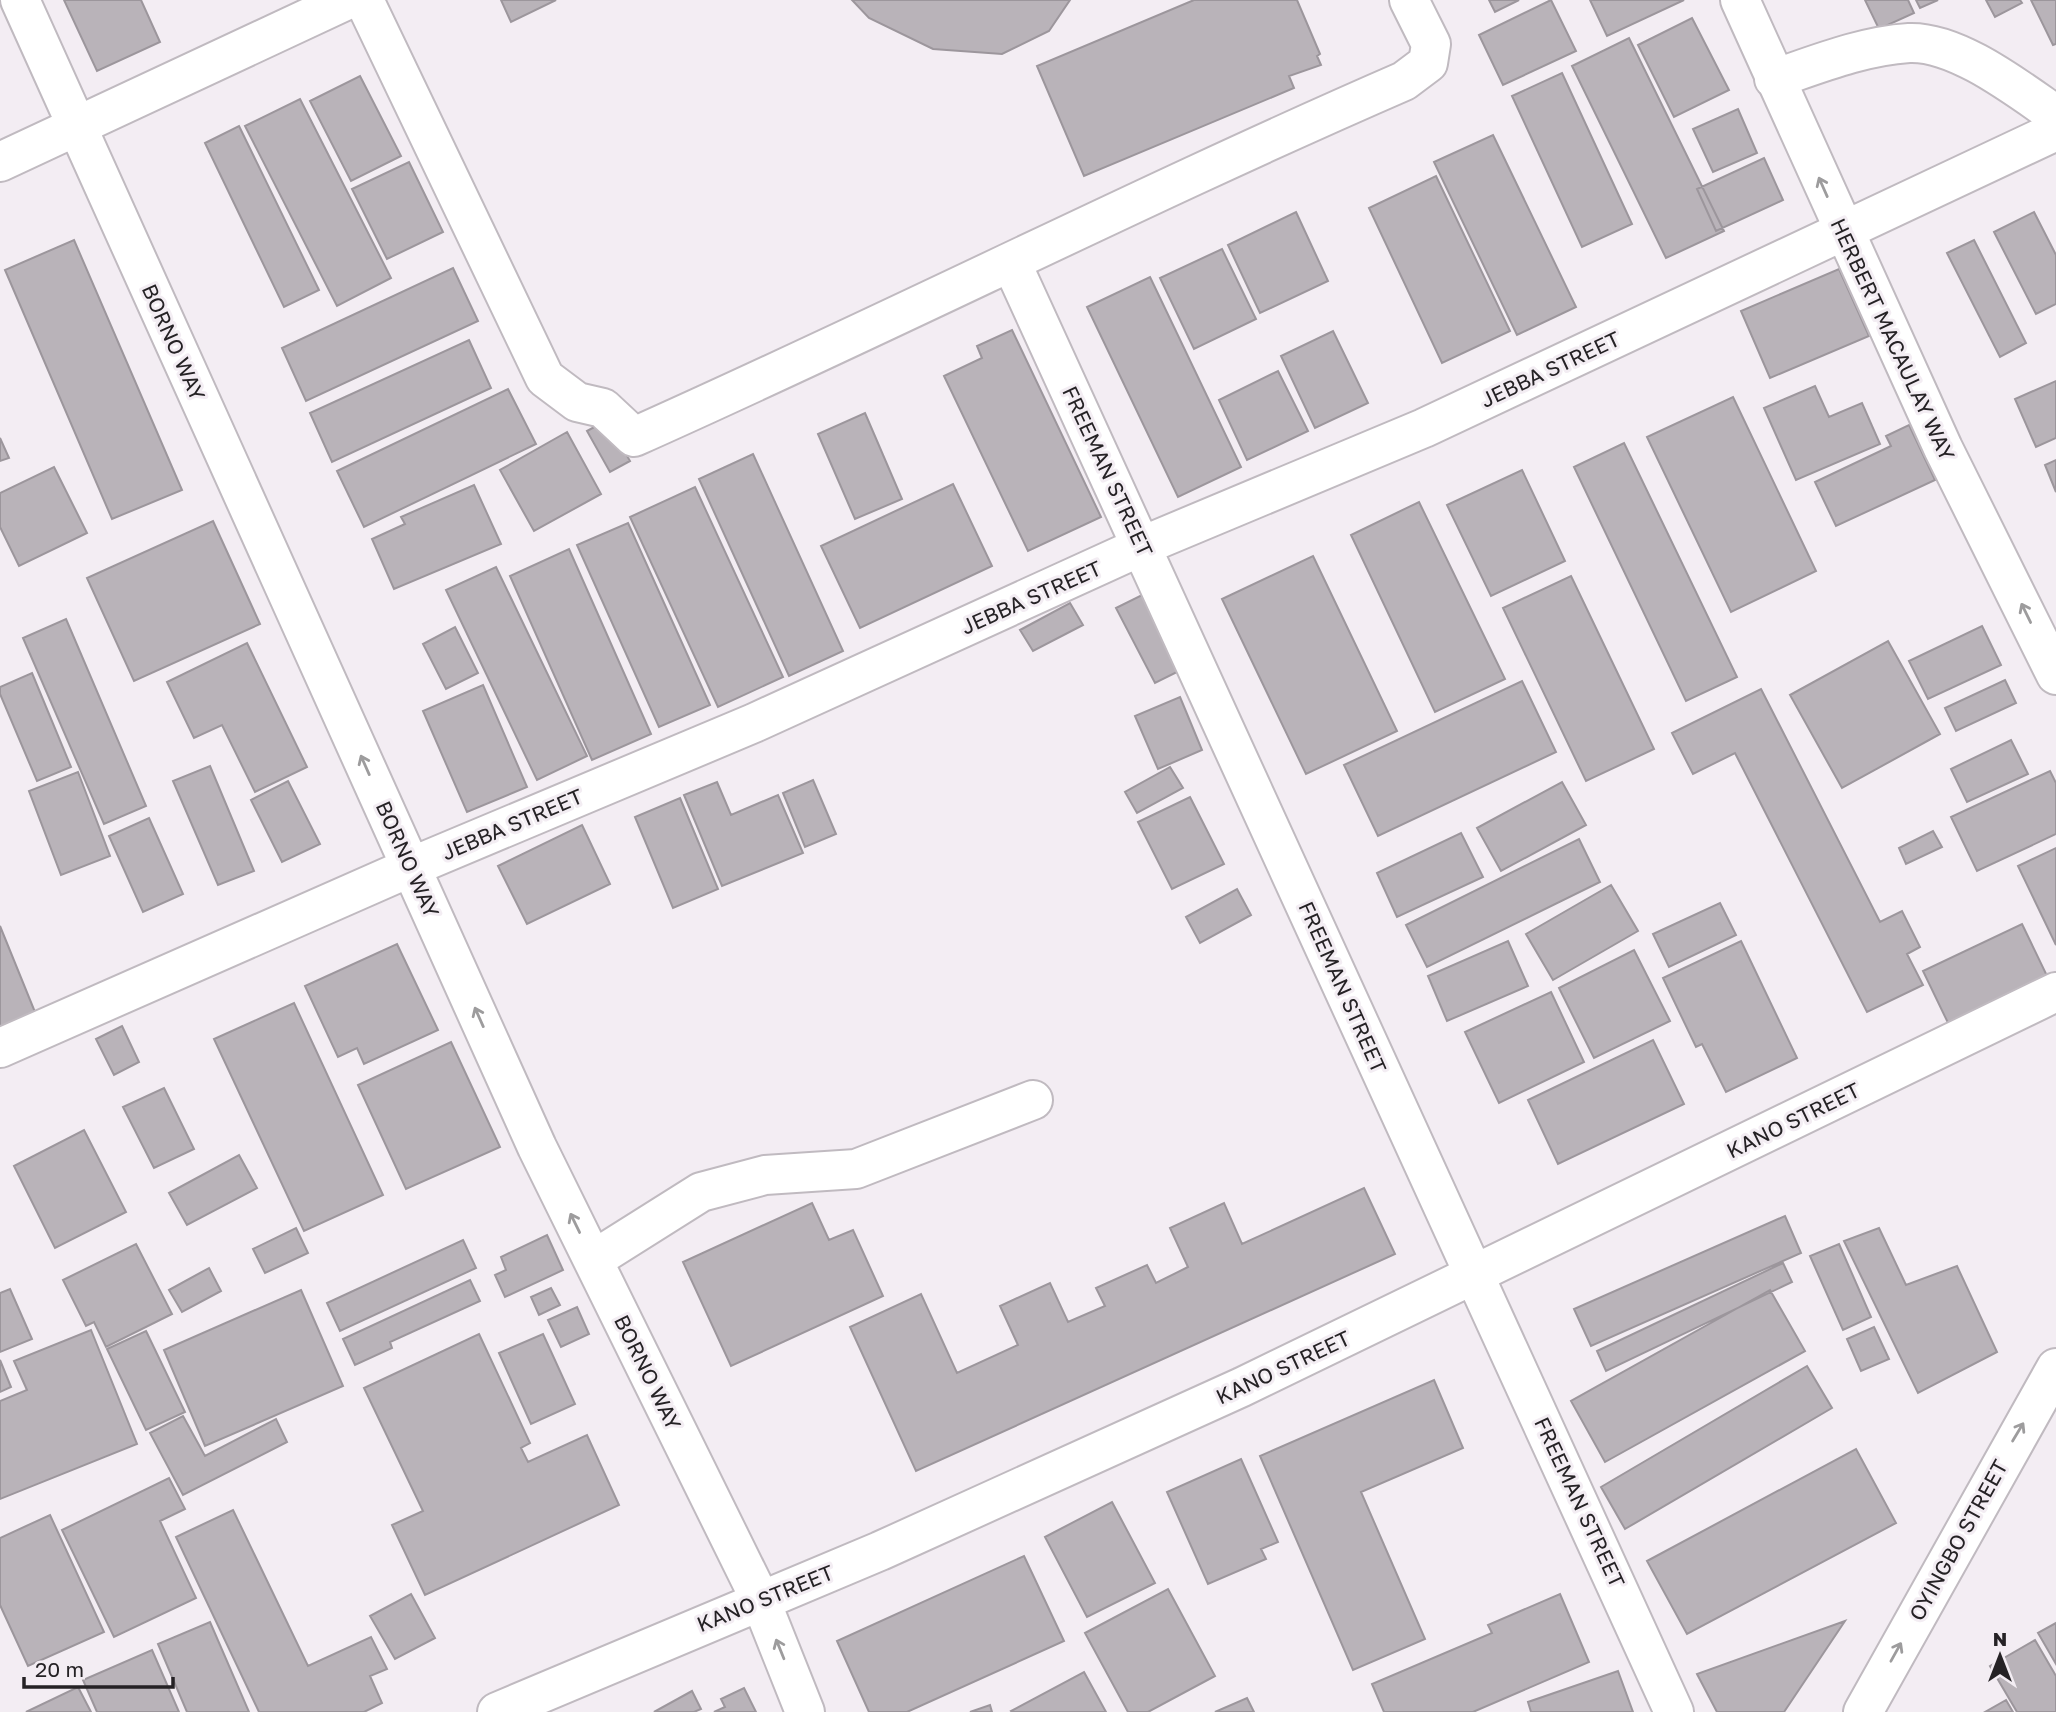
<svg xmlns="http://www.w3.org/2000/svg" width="2056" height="1712" font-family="'Golos Text',sans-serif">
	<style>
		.building { fill: #b9b3b9; stroke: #9c969c; stroke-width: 2 }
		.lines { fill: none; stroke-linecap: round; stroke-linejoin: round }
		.minor-casing { stroke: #c0bac0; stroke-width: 42 }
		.highway-casing { stroke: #c0bac0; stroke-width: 42 }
		.minor { stroke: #fff; stroke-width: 38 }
		.highway { stroke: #fff; stroke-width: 38 }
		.oneway { stroke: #9d9c9d }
		.labels { text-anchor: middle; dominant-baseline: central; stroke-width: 6; stroke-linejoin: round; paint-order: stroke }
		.street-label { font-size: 21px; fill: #252225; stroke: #f3edf3 }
	</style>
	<rect width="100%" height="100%" fill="#f3edf3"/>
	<!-- building -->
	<path class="building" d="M64,0H141L160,42L97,71Z
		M501,0H556L511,22Z
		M852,0H1070L1049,31L1002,54L933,49L869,18Z
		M1194,0H1297L1320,54L1317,56L1321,65L1289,76L1294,88L1084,176L1037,66Z
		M1489,0H1519L1495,12Z
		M1551,0L1576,51L1503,85L1479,35Z
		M1590,0H1684L1607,36Z
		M1865,0H1908L1914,13L1879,29Z
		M1916,0H1938L1920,8Z
		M1986,0H2020L2022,3L1995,17Z
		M2031,0H2056V44L2053,45Z
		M1692,18L1729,90L1674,117L1638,45Z
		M1629,38L1724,231L1666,258L1572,66Z
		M1562,73L1632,224L1582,247L1512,96Z
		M360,76L401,156L351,181L310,101Z
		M300,99L391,278L337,306L245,126Z
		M1738,109L1757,153L1713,172L1693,129Z
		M239,126L319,290L284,307L205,143Z
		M1493,135L1576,307L1517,335L1434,162Z
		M1764,158L1783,200L1716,231L1697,189Z
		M409,162L443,232L387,259L352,189Z
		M1436,176L1510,331L1442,363L1369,208Z
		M1296,212L1328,281L1260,313L1228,245Z
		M2034,212L2056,255V304L2036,314L1994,232Z
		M74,240L182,490L112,519L5,270Z
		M1974,240L2026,343L2000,357L1947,253Z
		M1222,249L1256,319L1194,349L1160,278Z
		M453,268L478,321L306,401L282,348Z
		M1839,269L1869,336L1770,378L1741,311Z
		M1150,277L1241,467L1178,497L1087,307Z
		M1012,330L1101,517L1028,551L944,376L982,358L977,346Z
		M1333,331L1368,403L1315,428L1281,356Z
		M469,340L491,388L332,462L310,413Z
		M1278,371L1308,431L1247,460L1219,400Z
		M2056,381V438L2036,447L2015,399Z
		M1815,386L1829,417L1862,403L1880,444L1796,480L1764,408Z
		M508,389L536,444L364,527L337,471Z
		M1733,397L1816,571L1731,612L1647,437Z
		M865,413L902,499L855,519L818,434Z
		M607,420L630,461L610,472L587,431Z
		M1909,425L1935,480L1836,526L1815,482L1891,446L1886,436Z
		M567,432L601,494L534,531L500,470Z
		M0,438L9,458L0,461Z
		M1624,443L1737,677L1686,701L1574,467Z
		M753,454L843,651L789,676L699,479Z
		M2056,460V492L2045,465Z
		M54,467L87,533L19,566L0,527V493Z
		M1522,470L1565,561L1491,596L1447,505Z
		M953,484L992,566L860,628L821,546Z
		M474,485L501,544L394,589L372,539L405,524L401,517Z
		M695,487L783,677L718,707L630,517Z
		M1419,502L1505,679L1435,712L1351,535Z
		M213,521L260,624L134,681L87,578Z
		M628,523L710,705L659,727L577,545Z
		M569,549L651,734L592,760L510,576Z
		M1313,556L1397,731L1306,774L1222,599Z
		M496,567L587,756L537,780L446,590Z
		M1571,576L1654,749L1586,781L1503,608Z
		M1142,595L1179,671L1155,683L1116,608Z
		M1070,603L1083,625L1033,651L1020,630Z
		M66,619L146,806L104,824L23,638Z
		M1982,626L2001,665L1928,699L1909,661Z
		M455,627L478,673L446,689L423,644Z
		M1888,641L1940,734L1842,788L1790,695Z
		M247,643L307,767L255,792L222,725L194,738L167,682Z
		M32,673L71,767L37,781L0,694V687Z
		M2005,680L2016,703L1956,731L1945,708Z
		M1522,681L1556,752L1378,836L1344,765Z
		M483,685L527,787L467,812L423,711Z
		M1761,689L1880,922L1902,911L1920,947L1907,954L1923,985L1867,1012L1735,753L1693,774L1672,733Z
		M1180,697L1202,750L1158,769L1135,716Z
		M2011,740L2028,774L1967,802L1951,769Z
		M210,766L254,871L218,885L173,781Z
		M1170,767L1183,788L1137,813L1125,792Z
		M2050,771L2056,783V834L1977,871L1951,817Z
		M78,772L110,856L61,875L29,791Z
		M813,780L836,834L805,847L783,793Z
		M288,781L320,844L282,862L251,800Z
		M717,782L731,815L778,795L803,853L722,886L684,795Z
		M1562,782L1586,825L1501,871L1477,828Z
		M1190,797L1224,864L1172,889L1138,822Z
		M680,798L718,889L673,908L635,817Z
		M149,818L183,894L143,912L109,836Z
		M582,825L610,884L527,924L498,866Z
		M1933,831L1942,847L1906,864L1899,848Z
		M1461,833L1483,877L1397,917L1377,873Z
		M1579,839L1600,882L1427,967L1406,925Z
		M2056,848V945L2018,866Z
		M1611,885L1638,931L1553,980L1526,934Z
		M1237,889L1251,915L1200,943L1186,917Z
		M1720,903L1736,935L1669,967L1653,934Z
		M2022,924L2049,980L1950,1027L1923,971Z
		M0,926L37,1017L0,1032Z
		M1508,941L1528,986L1447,1021L1428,976Z
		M1741,941L1797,1058L1726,1092L1702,1044L1696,1047L1663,978Z
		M397,944L438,1030L364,1064L357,1048L338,1057L305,986Z
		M1634,950L1670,1021L1594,1058L1559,988Z
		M1551,992L1584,1062L1499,1103L1465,1032Z
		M294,1003L383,1195L304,1231L214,1039Z
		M122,1026L139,1062L114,1075L96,1039Z
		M1653,1040L1684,1104L1558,1164L1528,1100Z
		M451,1042L500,1147L406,1189L358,1085Z
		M164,1088L194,1149L154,1168L123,1107Z
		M84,1130L126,1212L55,1248L14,1166Z
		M239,1155L257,1188L187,1225L169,1193Z
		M1364,1188L1395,1254L916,1471L850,1327L921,1294L957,1373L1018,1345L1000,1306L1050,1283L1068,1322L1105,1306L1096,1288L1147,1265L1156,1283L1188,1267L1170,1228L1224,1203L1242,1244Z
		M812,1203L829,1240L853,1230L883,1296L731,1366L683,1262Z
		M1785,1216L1801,1253L1591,1346L1574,1309Z
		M296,1228L308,1253L265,1273L253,1249Z
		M1879,1228L1906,1285L1957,1266L1997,1352L1918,1393L1844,1241Z
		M547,1235L563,1270L505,1297L495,1275L506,1270L501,1257Z
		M463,1240L476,1268L340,1331L327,1303Z
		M136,1244L172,1314L106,1347L94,1322L86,1326L63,1280Z
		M1839,1244L1871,1317L1843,1330L1810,1256Z
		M1783,1263L1792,1282L1606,1371L1597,1351Z
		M209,1268L221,1291L182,1312L169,1290Z
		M470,1280L480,1301L390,1342L392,1348L355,1365L343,1339Z
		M551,1288L560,1305L539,1315L531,1297Z
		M10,1289L32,1339L0,1352V1293Z
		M301,1290L343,1386L205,1446L164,1350Z
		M1770,1290L1805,1351L1605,1462L1571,1401Z
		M577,1307L589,1334L561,1347L548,1320Z
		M1874,1327L1889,1359L1861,1371L1847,1339Z
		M91,1330L137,1444L0,1499V1401L27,1390L14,1361Z
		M146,1331L185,1412L146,1430L107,1349Z
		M479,1334L530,1443L521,1448L528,1462L587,1435L619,1505L425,1595L392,1525L423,1511L364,1388Z
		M543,1334L575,1404L531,1424L499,1353Z
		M0,1360L11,1387L0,1392Z
		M1807,1366L1832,1408L1625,1529L1601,1487Z
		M1434,1380L1463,1448L1361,1492L1425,1639L1353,1670L1260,1456Z
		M183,1416L205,1456L276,1419L287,1442L183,1495L150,1433Z
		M1856,1449L1896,1523L1687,1634L1647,1561Z
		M1241,1459L1278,1542L1261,1549L1266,1559L1208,1584L1167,1492Z
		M169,1478L185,1509L160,1521L196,1598L114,1637L62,1530Z
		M1112,1502L1155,1583L1087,1617L1045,1537Z
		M233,1510L308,1666L371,1637L387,1669L370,1676L382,1703L364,1712H259L176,1537Z
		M50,1515L104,1632L28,1666L0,1605V1538Z
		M1024,1556L1064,1641L907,1712H869L837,1641Z
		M1168,1589L1215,1676L1148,1712H1128L1085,1633Z
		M411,1594L435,1638L395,1659L370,1616Z
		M1560,1594L1589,1662L1473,1712H1384L1372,1684L1492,1633L1488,1625Z
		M1845,1621L1784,1712H1717L1697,1674Z
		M210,1622L249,1712H187L158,1644Z
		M2056,1623V1664L2038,1633Z
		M2035,1640L2056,1676V1712H2017L1990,1666Z
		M152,1650L179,1712H97L83,1680Z
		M1618,1671L1633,1712H1531L1528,1702Z
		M1084,1672L1106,1712H1012L1011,1711Z
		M78,1687L91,1712H26Z
		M744,1688L756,1712H714L725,1707L721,1699Z
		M692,1691L701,1709L694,1712H654Z
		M1247,1698L1254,1712H1215Z
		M2006,1700L2013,1712H1985Z
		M990,1705L992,1712H970Z"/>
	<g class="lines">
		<defs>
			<path id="minor" d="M20,0L537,1147L760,1599L805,1712
				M364,0L545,378L577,402L603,408L634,437C892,322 1144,194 1404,81L1428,63L1431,44L1409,0
				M1774,79C1818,64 1862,46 1909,43C1957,41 2018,89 2056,115
				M0,162L347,0
				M1011,262L1674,1712
				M0,1048L411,867L754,723L1142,546L1424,428L2056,131
				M593,1260L701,1192L765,1175L856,1169L1033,1100
				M497,1712L880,1551L1242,1387L2056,992"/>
			<path id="highway" d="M1740,0L1943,448L2056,675
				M1863,1712L2056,1368"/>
		</defs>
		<!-- minor casing -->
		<use href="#minor" class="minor-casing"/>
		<!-- highway casing -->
		<use href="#highway" class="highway-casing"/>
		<!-- minor -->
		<use href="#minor" class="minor"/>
		<!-- highway -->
		<use href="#highway" class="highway"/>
	</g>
	<!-- one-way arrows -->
	<defs><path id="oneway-shaft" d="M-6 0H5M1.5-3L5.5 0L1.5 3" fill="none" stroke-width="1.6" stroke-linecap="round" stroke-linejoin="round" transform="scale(1.75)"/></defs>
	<g class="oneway">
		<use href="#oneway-shaft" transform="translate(1823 187) rotate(-114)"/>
		<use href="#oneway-shaft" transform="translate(2026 613) rotate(-116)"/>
		<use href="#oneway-shaft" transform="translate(365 765) rotate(-114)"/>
		<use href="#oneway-shaft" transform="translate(479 1017) rotate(-114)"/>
		<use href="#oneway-shaft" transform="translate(575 1223) rotate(-116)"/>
		<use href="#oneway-shaft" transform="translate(2018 1432) rotate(-59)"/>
		<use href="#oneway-shaft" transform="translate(780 1649) rotate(-112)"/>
		<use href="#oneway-shaft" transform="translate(1896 1652) rotate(-61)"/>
	</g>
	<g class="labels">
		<!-- street labels -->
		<g class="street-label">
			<text transform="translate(1893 339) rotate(65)">HERBERT MACAULAY WAY</text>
			<text transform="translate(174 342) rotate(66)">BORNO WAY</text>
			<text transform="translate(1550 369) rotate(-25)">JEBBA STREET</text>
			<text transform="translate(1108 471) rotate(65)">FREEMAN STREET</text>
			<text transform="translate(1031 597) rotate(-24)">JEBBA STREET</text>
			<text transform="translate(512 824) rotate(-23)">JEBBA STREET</text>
			<text transform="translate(408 859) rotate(66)">BORNO WAY</text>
			<text transform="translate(1343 987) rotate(66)">FREEMAN STREET</text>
			<text transform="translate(1793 1120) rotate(-26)">KANO STREET</text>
			<text transform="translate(1283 1367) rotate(-25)">KANO STREET</text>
			<text transform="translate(648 1372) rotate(64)">BORNO WAY</text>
			<text transform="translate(1580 1502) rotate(65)">FREEMAN STREET</text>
			<text transform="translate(1958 1540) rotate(-61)">OYINGBO STREET</text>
			<text transform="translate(765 1598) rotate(-22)">KANO STREET</text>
		</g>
	</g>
	<!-- north arrow -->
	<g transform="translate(2000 1656)" stroke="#f3edf3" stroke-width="5" paint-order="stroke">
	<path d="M0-5L12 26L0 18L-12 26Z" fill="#252225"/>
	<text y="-10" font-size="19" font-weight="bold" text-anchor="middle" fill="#252225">N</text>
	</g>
	<!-- scale -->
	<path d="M24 1677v10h149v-10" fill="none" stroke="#252225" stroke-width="3.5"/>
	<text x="35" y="1677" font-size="21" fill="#252225" stroke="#f3edf3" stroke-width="5" paint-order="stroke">20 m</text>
</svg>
